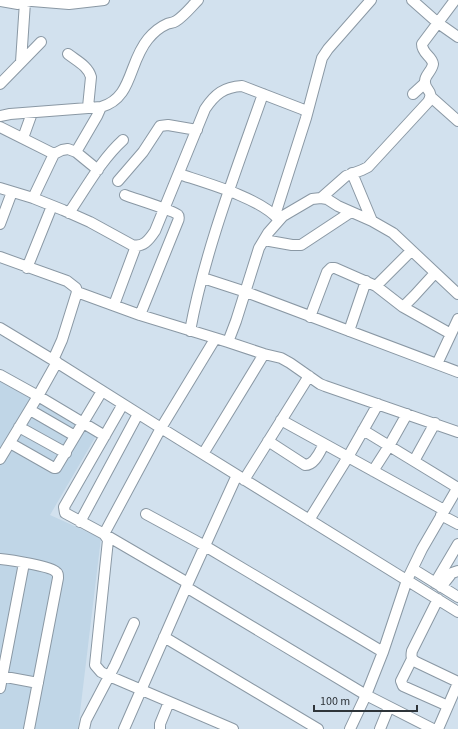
<svg xmlns="http://www.w3.org/2000/svg" width="458" height="729" font-family="'Source Sans 3',sans-serif">
	<style>
		.built { fill: #c0d6e7 }
		.lines { fill: none; stroke-linecap: round; stroke-linejoin: round }
		.minor-casing { stroke: #8a98a4; stroke-width: 12 }
		.minor { stroke: #fff; stroke-width: 10 }
	</style>
	<rect width="100%" height="100%" fill="#d2e1ee"/>
	<!-- built -->
	<path class="built" d="M0,380L96,436L50,515L101,538L78,729H0Z"/>
	<g class="lines">
		<defs>
			<path id="minor" d="M412,0L438,23L458,37
				M0,1L18,4L31,1
				M32,1L69,4L104,0
				M68,54C77,61 88,66 91,77L88,107
				M21,62L25,2
				M0,84L41,42
				M413,94L425,83
				M431,97L458,121
				M0,116L10,114L101,107C133,98 128,63 148,39C153,33 160,27 167,24C170,23 173,23 176,21C184,16 191,7 198,0
				M0,127L54,154
				M23,138L32,113
				M76,152L97,116L101,107
				M352,173L372,221
				M179,174C206,183 260,198 278,219
				M118,181L143,152L160,126L168,125L197,130
				M0,188L33,198L63,210L90,222L132,245C143,248 149,240 155,231L205,109C215,94 224,87 242,86L307,111
				M125,195C132,198 175,211 178,215C179,216 179,219 178,221L140,315
				M33,198L54,154L62,150L68,149L76,152L98,170
				M321,198L346,176L362,170L368,167L428,102C435,90 424,91 425,81C425,75 432,71 433,64C432,56 422,54 422,44L455,0
				M69,213C86,188 101,160 123,140
				M275,215L306,118L322,58L328,49L371,0
				M0,224L12,192
				M264,240L292,245H301L351,212
				M0,257L67,281L76,288L77,292L62,340L53,360
				M27,268L52,206
				M203,278L246,292L458,372
				M376,286L411,251
				M77,292L140,315L228,342L236,321L259,248L268,233L283,216L312,199L321,198L327,199L338,206L372,221L393,233L458,294
				M114,305L136,246
				M403,307L414,296L435,273
				M310,317L327,272L331,268H335L376,286L403,307L451,334
				M0,328L53,360L161,428L458,612
				M190,331C205,250 236,171 263,94
				M349,331L366,281
				M215,339L161,428L104,534L108,540L95,665L101,672L109,676L233,729
				M228,342L264,354L281,358L290,363L320,384L325,386L458,432
				M437,364L458,319
				M0,375L38,396L105,436
				M123,404L64,507L65,513L104,534L188,583
				M30,410L75,436
				M281,420L444,510
				M19,427L66,453
				M363,430L458,488
				M268,441L305,465C315,465 320,451 324,444
				M10,443L54,468H56L102,391
				M203,454L264,354
				M0,459L38,396L57,362
				M414,461L435,423
				M373,471L389,446L407,414
				M244,480L309,376
				M146,514L205,546L383,652
				M441,515L458,524
				M309,520L348,457L378,404
				M80,522L138,414
				M0,559C10,560 51,566 56,572C58,573 58,575 58,578L29,729
				M413,569L458,597
				M435,583L458,544
				M186,587L366,695L433,729
				M441,587L452,573L458,571
				M438,599L412,651C411,656 411,659 416,662L458,682
				M164,637L318,729
				M412,659L401,681L403,686L448,706
				M0,676L38,683
				M0,688L24,563
				M84,729L86,720L115,665L134,623
				M124,729L188,583L237,475
				M160,729V724L169,702
				M350,729L366,695L383,652L407,580L422,549L458,487
				M380,729L389,707
				M438,729L458,683"/>
		</defs>
		<!-- minor casing -->
		<use href="#minor" class="minor-casing"/>
		<!-- minor -->
		<use href="#minor" class="minor"/>
	</g>
	<!-- scale -->
	<path d="M314 705v6h103v-6" fill="none" stroke="#2e3439" stroke-width="2"/>
	<text x="320" y="705" font-size="12" fill="#2e3439" stroke="#d2e1ee" stroke-width="3" paint-order="stroke">100 m</text>
</svg>
